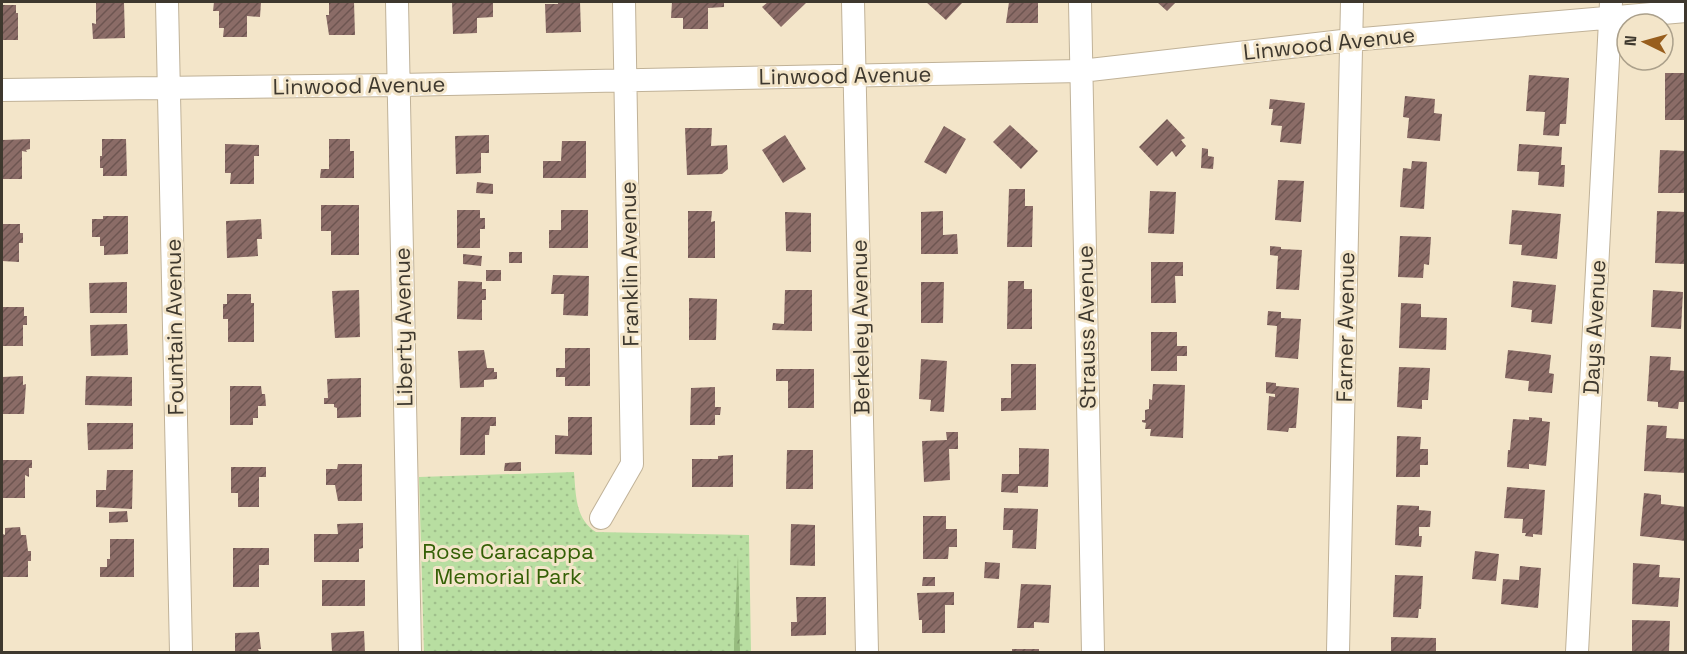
<svg xmlns="http://www.w3.org/2000/svg" width="1687" height="654" font-family="'Space Grotesk',sans-serif">
	<style>
		.grass { fill: url(#grass-dots) }
		.forest { fill: url(#forest-crowns) }
		.building { fill: url(#building-hatch) }
		.lines { fill: none; stroke-linecap: round; stroke-linejoin: round }
		.minor-casing { stroke: #c0b298; stroke-width: 24 }
		.minor { stroke: #fff; stroke-width: 22 }
		.labels { text-anchor: middle; dominant-baseline: central; stroke-width: 6; stroke-linejoin: round; paint-order: stroke }
		.street-label { font-size: 22px; fill: #3e382e; stroke: #f3e5c9 }
		.park-label { font-size: 22px; fill: #346005; stroke: #f3e5c9 }
	</style>
	<defs>
		<pattern id="grass-dots" width="8" height="8" patternUnits="userSpaceOnUse" patternTransform="scale(1.5)"><rect width="8" height="8" fill="#b8dea1"/><path d="M2 2h.1M6 6h.1" fill="none" stroke="#9fbf8b" stroke-width="1.8" stroke-linecap="round"/></pattern>
		<pattern id="forest-crowns" width="20" height="18" patternUnits="userSpaceOnUse" patternTransform="scale(1.5)"><rect width="20" height="18" fill="#97bc7f"/><path d="M2 6a3 3 0 1 1 6 0M12 15a3 3 0 1 1 6 0" fill="none" stroke="#7d9a68"/></pattern>
		<pattern id="building-hatch" width="6" height="6" patternUnits="userSpaceOnUse" patternTransform="scale(1.5)"><rect width="6" height="6" fill="#8b6c67"/><path d="M-1 1l2-2M0 6l6-6M5 7l2-2" fill="none" stroke="#6d5551"/></pattern>
	</defs>
	<rect width="100%" height="100%" fill="#f3e5c9"/>
	<!-- grass -->
	<path class="grass" d="M574,472C576,495 575,519 596,532L749,535L751,652H424L419,477Z"/>
	<!-- forest -->
	<path class="forest" d="M738,555L740,652H734V644Z"/>
	<!-- building -->
	<path class="building" d="M214,2H261L260,17L247,16V37H223L224,28H219V11H213Z
		M329,2H354L355,35H329L326,15H329Z
		M452,2H493V17L477,18V33L453,34Z
		M558,2H580L581,32L546,33L545,4H558Z
		M672,2H724V7L708,8V29H683V18H671Z
		M768,2H807L781,27L762,7Z
		M926,2H963L946,20Z
		M1009,2H1038V23H1006Z
		M1157,2H1176L1167,11Z
		M96,3H124L125,38L93,39L92,23L96,24Z
		M2,5H16V13H18V40H2Z
		M1665,73H1686V120H1665Z
		M1529,75L1569,78L1566,124H1560L1559,136L1543,135L1545,112L1526,111Z
		M1405,96L1435,99L1434,113L1442,114L1440,141L1407,138L1409,118L1403,117Z
		M1270,99L1305,103L1301,144L1280,142L1282,126L1271,125L1273,109H1269Z
		M1167,119L1185,138L1181,140L1186,146L1176,157L1172,151L1157,166L1139,147Z
		M1010,125L1038,151L1021,169L993,142Z
		M944,126L966,139L946,174L924,162Z
		M685,128H712L711,146L727,145L728,169L722,174L687,175Z
		M489,135V153H481V173L456,174L455,136Z
		M785,135L806,169L783,183L762,150Z
		M30,139V149L26,150L27,152L22,151V179H2V140Z
		M102,139H126L127,176H103V168H100V156H102Z
		M329,139H350V151H354V178H320L321,169H329Z
		M562,141H586V178H543V161H561Z
		M225,144L259,145V156H254V184H230L231,173H225Z
		M1519,144L1562,147L1561,165H1565L1564,187L1538,185L1539,172L1517,171Z
		M1202,148L1208,149V156L1214,157L1213,169L1201,168Z
		M1660,150L1686,151V193H1658Z
		M1412,161L1427,162L1424,209L1400,207L1403,168L1411,169Z
		M1278,180L1304,181L1301,222L1275,220Z
		M477,182L493,184V194L476,193Z
		M1009,189H1025V206H1033L1032,247H1007Z
		M1150,191L1176,192L1174,234L1148,233Z
		M321,205H359V255H331V231H321Z
		M457,210H480V218H485V229H480V248H457Z
		M561,210H588V248H549V230H561Z
		M1512,210L1561,214L1557,259L1521,255L1522,245L1509,244Z
		M688,211H712L711,222L715,221V258H688Z
		M943,211V235L957,234L958,254H921V212Z
		M1657,211L1686,212V264L1655,263Z
		M785,212L811,213V252L786,251Z
		M103,216H128V254L104,255V246H100V237H92V219H103Z
		M261,219L262,239H257L258,256L227,258L226,221Z
		M2,224H20V233H23V243H19V262L2,261Z
		M1400,236L1431,237L1429,265L1424,264L1423,278L1398,277Z
		M1270,246L1281,247V249L1302,250L1299,290L1276,289L1278,256L1270,255Z
		M509,252H522V263H509Z
		M463,254L482,256L481,266L463,264Z
		M1151,262H1183V276H1175L1176,303H1151Z
		M486,270H501V281H486Z
		M553,275L589,276L588,316L563,315L564,294H551Z
		M458,281L482,282V289H486V300H482V320L457,319Z
		M1008,281H1024V289H1032V329H1007Z
		M1513,281L1556,285L1552,324L1531,322L1532,310L1511,307Z
		M127,282V313H90L89,283Z
		M921,282H944L943,323H921Z
		M359,290L360,337L335,338L332,291Z
		M785,290H812V331L772,330L773,323L784,324Z
		M1653,290L1683,292L1681,329L1651,327Z
		M227,294H251V303H254V342H228V319H223V304H227Z
		M689,298L717,299L716,340H689Z
		M1401,303L1421,304V317L1447,318L1446,350L1399,348Z
		M2,307H24V316H27V325H23V346H2Z
		M1268,311L1281,312V318L1301,319L1298,359L1275,357L1277,326L1267,325Z
		M127,324L128,355L91,356L90,325Z
		M1151,332H1177V346H1187V356H1177V371H1151Z
		M565,348H590V386H565V377H556V368H565Z
		M484,350L487,368H494V372H497V379L484,380V387L460,388L458,351Z
		M1508,350L1551,355L1549,373L1554,374L1552,393L1528,391L1529,381L1505,378Z
		M1650,356L1671,357L1670,370L1686,371V402H1679L1678,409L1658,407V402L1647,401Z
		M921,359L947,361L944,412L930,411L931,400L919,399Z
		M1011,364H1036V410L1001,411V398H1011Z
		M1399,367L1430,368L1428,400H1422V409L1397,407Z
		M776,369H814V408H788V381H776Z
		M23,376V385L26,384L24,414H2V377Z
		M86,376L132,377V406L85,405Z
		M361,378V417L337,418V408L334,407V404H324V398H328L327,379Z
		M1266,382L1276,383V386L1299,388L1296,428H1289L1288,432L1267,430L1269,396L1275,397V394L1266,393Z
		M1153,384L1185,385L1183,438L1150,436L1151,429H1145L1146,423L1142,422V420H1145V410L1149,409V399L1152,400Z
		M230,386H261L262,394H265L266,406H258V418H253V425H230Z
		M715,387V407H721L720,415H715V425H690L691,388Z
		M461,417H496V426H490L489,435H485V455H460Z
		M568,417H592V455L555,454V435L568,436Z
		M1529,417L1542,418V421L1550,422L1546,466L1529,464V469L1507,467L1508,450H1510L1513,419L1529,420Z
		M87,423H133V449L88,450Z
		M1647,425L1667,426L1666,438L1686,439V473L1644,471Z
		M946,432H958V449H949L950,480L924,482L922,441L947,440Z
		M1397,436L1421,437L1420,449H1428V465H1420V477H1396Z
		M1019,448L1049,449L1048,487L1018,486V493L1001,492L1002,474H1019Z
		M787,450H813V489H786Z
		M733,455V487H692V459H718V456Z
		M2,460H32V468H29V477L25,475V498H2Z
		M521,462V471H504L505,463Z
		M338,464H362V501H338L335,485H326V469H337Z
		M231,467H266V477H259V507H238V493H231Z
		M107,470H133L132,509L96,507V490H106Z
		M1507,487L1545,490L1542,535L1533,534V537L1525,536L1526,533H1522L1523,519L1504,518Z
		M1644,493L1661,495V504L1686,507V541L1640,536Z
		M1397,505L1419,506V510L1431,511L1430,527H1419V536H1422L1421,547L1395,545Z
		M1004,508L1038,509L1036,549L1012,548L1013,530H1003Z
		M127,511L128,522L109,523V512Z
		M923,516H946V529H957V547H949L948,559H923Z
		M363,523V548L359,549V562H314V534H338L337,524Z
		M791,524L815,525V566L790,565Z
		M20,527L21,535H26L28,551H31V561H28V577H2V542L3,534L5,535V528Z
		M110,539H134V577H100V567H107V559H110Z
		M233,548H269V565H259V587H233Z
		M1475,551L1499,554L1496,581L1472,579Z
		M985,562L1000,563L999,579L984,578Z
		M1633,563L1660,565L1659,577L1680,578L1678,607L1632,604Z
		M1520,566L1541,568L1538,608L1501,604L1503,579L1519,580Z
		M1395,575L1423,576L1421,609H1419L1418,618L1393,617Z
		M923,577H935V586H922Z
		M322,580H365V606H322Z
		M1021,584L1051,585L1049,623L1034,622V628H1017Z
		M954,592V605H945V633H922V620H919L917,593Z
		M796,597H826V635L791,636V622H797Z
		M1632,620L1670,621L1669,652H1632Z
		M364,631L365,652H332L331,633Z
		M259,632L261,649H258L259,652H235V633Z
		M1391,637L1436,638V652H1391Z
		M1012,649H1039V652H1012Z"/>
	<g class="lines">
		<defs>
			<path id="minor" d="M167,2L181,652
				M397,2L410,652
				M853,2L867,652
				M1080,2L1093,652
				M2,90L399,85L1081,71L1351,40L1686,11
				M601,518L632,464L624,2
				M1338,652L1352,2
				M1577,652L1611,2"/>
		</defs>
		<!-- minor casing -->
		<use href="#minor" class="minor-casing"/>
		<!-- minor -->
		<use href="#minor" class="minor"/>
	</g>
	<g class="labels">
		<!-- street labels -->
		<g class="street-label">
			<text transform="translate(1329 43) rotate(-6)">Linwood Avenue</text>
			<text transform="translate(845 75) rotate(-1)">Linwood Avenue</text>
			<text transform="translate(359 85) rotate(-1)">Linwood Avenue</text>
			<text transform="translate(629 264) rotate(-91)">Franklin Avenue</text>
			<text transform="translate(174 327) rotate(-91)">Fountain Avenue</text>
			<text transform="translate(403 327) rotate(-91)">Liberty Avenue</text>
			<text transform="translate(860 327) rotate(-91)">Berkeley Avenue</text>
			<text transform="translate(1086 327) rotate(-91)">Strauss Avenue</text>
			<text transform="translate(1345 327) rotate(-89)">Farner Avenue</text>
			<text transform="translate(1594 327) rotate(-87)">Days Avenue</text>
		</g>
		<!-- park labels -->
		<g class="park-label">
			<text x="508" y="551">Rose Caracappa<tspan x="508" dy="25">Memorial Park</tspan></text>
		</g>
	</g>
	<!-- border -->
	<rect width="1687" height="654" fill="none" stroke="#3e382e" stroke-width="6"/>
	<!-- north arrow -->
	<g transform="translate(1645 42) rotate(275)"><circle r="28" fill="#f3e5c9" stroke="#aba08b" stroke-width="1.5"/>
	<path d="M0-4.5L10 22L0 15L-10 22Z" fill="#985e1d"/>
	<text y="-9" font-size="16" font-weight="bold" text-anchor="middle" fill="#3e382e">N</text>
	</g>
</svg>
